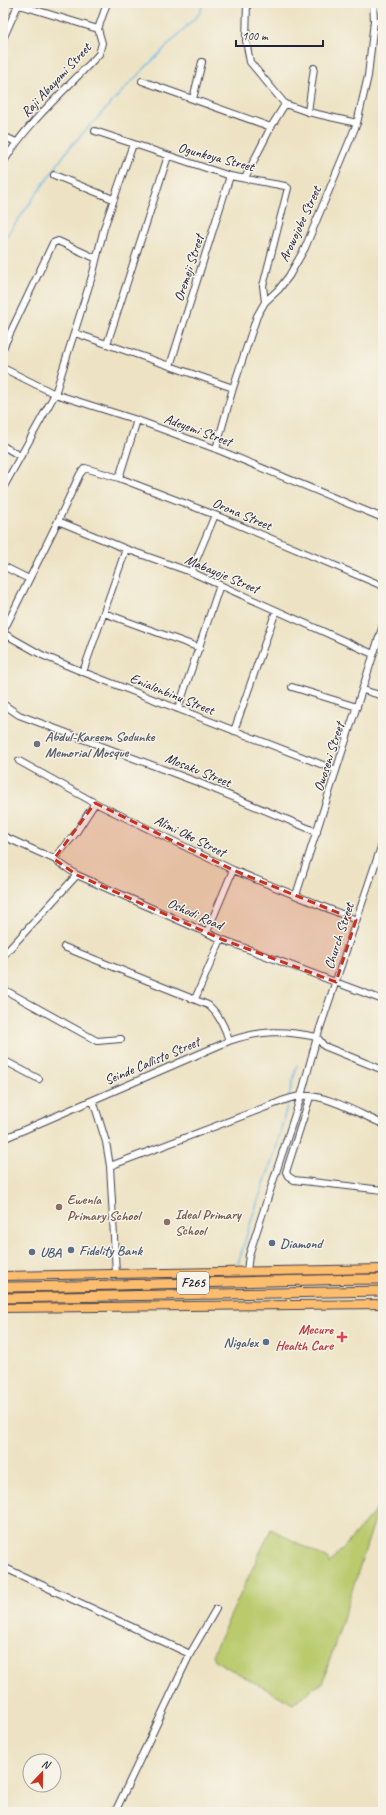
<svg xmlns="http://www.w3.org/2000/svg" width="386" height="1815" font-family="Caveat,sans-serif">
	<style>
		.green { fill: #baca6d; stroke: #6e7654 }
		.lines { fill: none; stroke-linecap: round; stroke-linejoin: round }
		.stream { stroke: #6cb8e6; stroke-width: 1.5 }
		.minor-casing { stroke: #403f50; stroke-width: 8 }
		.major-casing { stroke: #403f50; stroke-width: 10 }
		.highway-casing { stroke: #403f50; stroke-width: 11 }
		.minor { stroke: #fff; stroke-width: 6 }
		.major { stroke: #fcbd6e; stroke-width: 8 }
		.highway { stroke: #fcbd6e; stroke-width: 9 }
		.marked { fill: #c8321e; fill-opacity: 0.2; stroke: #c8321e; stroke-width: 3; stroke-dasharray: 8 5; stroke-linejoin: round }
		.worship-dot { fill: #6b7280; stroke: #f7f3e8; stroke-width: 1.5 }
		.education-dot { fill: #8d6e63; stroke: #f7f3e8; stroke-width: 1.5 }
		.service-dot { fill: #5c6f8a; stroke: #f7f3e8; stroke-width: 1.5 }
		.health-dot { fill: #e0444e; stroke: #f7f3e8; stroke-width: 1.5 }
		.labels { text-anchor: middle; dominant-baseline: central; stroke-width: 3; stroke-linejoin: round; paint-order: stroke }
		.shield { fill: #f7f3e8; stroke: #62616f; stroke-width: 1 }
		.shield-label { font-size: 13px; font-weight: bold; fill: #22223b }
		.street-label { font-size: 14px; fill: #22223b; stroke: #f7f3e8 }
		.worship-label { font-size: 14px; font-weight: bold; fill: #5b616d; stroke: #f7f3e8; text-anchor: start }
		.education-label { font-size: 14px; font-weight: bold; fill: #785e54; stroke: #f7f3e8; text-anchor: start }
		.service-label { font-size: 14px; font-weight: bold; fill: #4e5e75; stroke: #f7f3e8; text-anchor: start }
		.health-label { font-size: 14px; font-weight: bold; fill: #be3a42; stroke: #f7f3e8; text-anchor: end }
	</style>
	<rect width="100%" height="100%" fill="#f7f3e8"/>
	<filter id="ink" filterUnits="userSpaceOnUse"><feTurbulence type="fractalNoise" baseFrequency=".025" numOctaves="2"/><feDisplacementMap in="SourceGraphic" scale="8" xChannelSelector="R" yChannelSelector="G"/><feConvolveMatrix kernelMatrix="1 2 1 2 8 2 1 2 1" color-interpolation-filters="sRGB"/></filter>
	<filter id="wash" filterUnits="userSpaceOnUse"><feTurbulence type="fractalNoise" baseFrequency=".012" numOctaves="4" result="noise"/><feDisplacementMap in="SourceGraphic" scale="16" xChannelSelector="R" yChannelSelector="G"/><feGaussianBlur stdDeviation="0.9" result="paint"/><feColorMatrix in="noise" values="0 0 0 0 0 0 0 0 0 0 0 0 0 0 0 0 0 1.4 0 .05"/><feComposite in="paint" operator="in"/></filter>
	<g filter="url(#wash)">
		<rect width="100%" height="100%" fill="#ede3c4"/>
		<!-- green -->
		<path class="green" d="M379,1507L322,1684L314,1687L293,1704L214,1660L212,1655L271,1529L328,1559L329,1564Z"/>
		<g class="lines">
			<!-- stream -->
			<path class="stream" d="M3,241L70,147L129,84L200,13L203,3
				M289,1096L297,1065
				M238,1264L251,1221L275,1152L288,1102"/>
		</g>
	</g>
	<g filter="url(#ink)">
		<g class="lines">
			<defs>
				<path id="minor" d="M13,3L98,29
					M247,3L246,41L250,62L285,104L308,112L357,123
					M374,21H383
					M98,29L107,3
					M3,39L18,5
					M142,81L271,127
					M193,99L202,62
					M308,112L314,68
					M95,131L230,176L285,186L288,188L263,286L265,302
					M3,136L16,142
					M3,163C28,121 66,90 99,54L102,43L98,29
					M54,175L113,199
					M245,178L271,127L285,104
					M75,333L233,388
					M107,344L168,156
					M3,348L53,243L58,241L95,258
					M170,366L230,176
					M3,368L55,394L137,420L216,449L383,518
					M3,446L20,456
					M216,449L233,388L257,316L265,302L279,289L289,276L305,248L357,123L368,76L374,21L373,3
					M119,478L137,420
					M3,488L55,394L93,273L104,228L133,144
					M58,521L126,549L191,572L373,654
					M3,566L29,579
					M191,572L215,515
					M104,613L200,648
					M3,632L58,521L80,474L85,468L119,478L215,515L383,586
					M3,633L42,655L83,672L336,770
					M83,672L126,549
					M292,687L357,707
					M363,690L383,696
					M3,704L19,715L197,782L317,832
					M178,709L220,585
					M234,731L276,611
					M19,761L95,803L233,870L356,920
					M3,836L54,859L77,875L221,939L383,1000
					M54,859L75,834L95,803
					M296,895L383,625
					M207,932L233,870
					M64,947L208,1005C219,1014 225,1027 229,1041
					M3,956L77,875
					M3,989L97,1041L121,1039
					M195,999L221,939
					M317,1037L324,1046L383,1070
					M3,1060L39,1079
					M310,1097L286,1172L288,1176L294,1180L383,1190
					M93,1100L106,1142L110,1166L116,1273
					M3,1139L229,1041C262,1030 283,1030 317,1037
					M110,1166L277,1103C284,1100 292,1097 301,1096C327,1094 359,1114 383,1124
					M247,1271L249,1255L301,1096L317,1037L383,841
					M3,1567L190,1654
					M115,1812L190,1654L216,1609"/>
				<path id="major" d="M3,1276L383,1269
					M3,1308L383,1304"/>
				<path id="highway" d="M3,1287C130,1286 256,1280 383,1279
					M3,1298L383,1291"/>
			</defs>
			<!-- minor casing -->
			<use href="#minor" class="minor-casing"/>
			<!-- major casing -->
			<use href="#major" class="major-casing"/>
			<!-- highway casing -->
			<use href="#highway" class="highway-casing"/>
			<!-- minor -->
			<use href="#minor" class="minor"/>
			<!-- major -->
			<use href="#major" class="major"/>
			<!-- highway -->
			<use href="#highway" class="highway"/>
		</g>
	</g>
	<!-- marked area -->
	<path class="marked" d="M95,803L233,870L356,920L336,982L221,939L77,875L54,859Z"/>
	<!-- markers -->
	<circle class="worship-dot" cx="37" cy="744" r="4"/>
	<g class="education-dot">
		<circle cx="59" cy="1207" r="4"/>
		<circle cx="167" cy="1222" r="4"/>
	</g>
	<g class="service-dot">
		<circle cx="272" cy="1243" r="4"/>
		<circle cx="71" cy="1250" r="4"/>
		<circle cx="32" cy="1252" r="4"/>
		<circle cx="266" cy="1342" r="4"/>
	</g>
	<path class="health-dot" d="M340 1331h4v4h4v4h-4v4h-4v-4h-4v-4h4z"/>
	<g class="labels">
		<!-- shield labels -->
		<rect class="shield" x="177" y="1272" width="32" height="22" rx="3"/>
		<g class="shield-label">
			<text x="193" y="1283">F265</text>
		</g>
		<!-- street labels -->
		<g class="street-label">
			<text transform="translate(56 80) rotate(-47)">Raji Abayomi Street</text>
			<text transform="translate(216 157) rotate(15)">Ogunkoya Street</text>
			<text transform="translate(300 224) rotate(-65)">Arowojobe Street</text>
			<text transform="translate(189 268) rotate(-72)">Oremeji Street</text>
			<text transform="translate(198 430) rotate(20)">Adeyemi Street</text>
			<text transform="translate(242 514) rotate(23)">Orona Street</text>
			<text transform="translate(222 574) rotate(23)">Mabayoje Street</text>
			<text transform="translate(172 694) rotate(22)">Enialonbinu Street</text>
			<text transform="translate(329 757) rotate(-72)">Owoseni Street</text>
			<text transform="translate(198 770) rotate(22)">Mosaku Street</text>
			<text transform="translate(190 836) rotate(26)">Alimi Oke Street</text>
			<text transform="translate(195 914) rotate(24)">Oshodi Road</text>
			<text transform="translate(339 936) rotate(-72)">Church Street</text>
			<text transform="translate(152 1061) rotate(-23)">Seinde Callisto Street</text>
		</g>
		<!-- worship labels -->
		<g class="worship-label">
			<text x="45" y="736">Abdul-Kareem Sodunke<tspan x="45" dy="16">Memorial Mosque</tspan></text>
		</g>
		<!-- education labels -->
		<g class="education-label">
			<text x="67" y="1199">Ewenla<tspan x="67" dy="16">Primary School</tspan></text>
			<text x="175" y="1214">Ideal Primary<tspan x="175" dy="16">School</tspan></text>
		</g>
		<!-- service labels -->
		<g class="service-label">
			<text x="280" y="1243">Diamond</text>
			<text x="79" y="1250">Fidelity Bank</text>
			<text x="40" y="1252">UBA</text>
			<text x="258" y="1342" text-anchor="end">Nigalex</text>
		</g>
		<!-- health labels -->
		<g class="health-label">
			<text x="333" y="1329">Mecure<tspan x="333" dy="16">Health Care</tspan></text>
		</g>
	</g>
	<!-- margin -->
	<rect width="386" height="1815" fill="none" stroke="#f7f3e8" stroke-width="16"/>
	<!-- north arrow -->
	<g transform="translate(42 1773) rotate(22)"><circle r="19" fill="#f7f3e8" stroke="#a29fa3"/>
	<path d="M0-3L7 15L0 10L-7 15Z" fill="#c8321e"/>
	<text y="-6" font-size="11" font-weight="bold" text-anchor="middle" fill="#22223b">N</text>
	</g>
	<!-- scale -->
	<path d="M236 40v6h87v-6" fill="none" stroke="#22223b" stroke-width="2"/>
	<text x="242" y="40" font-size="12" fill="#22223b" stroke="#f7f3e8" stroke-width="3" paint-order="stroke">100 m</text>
</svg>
